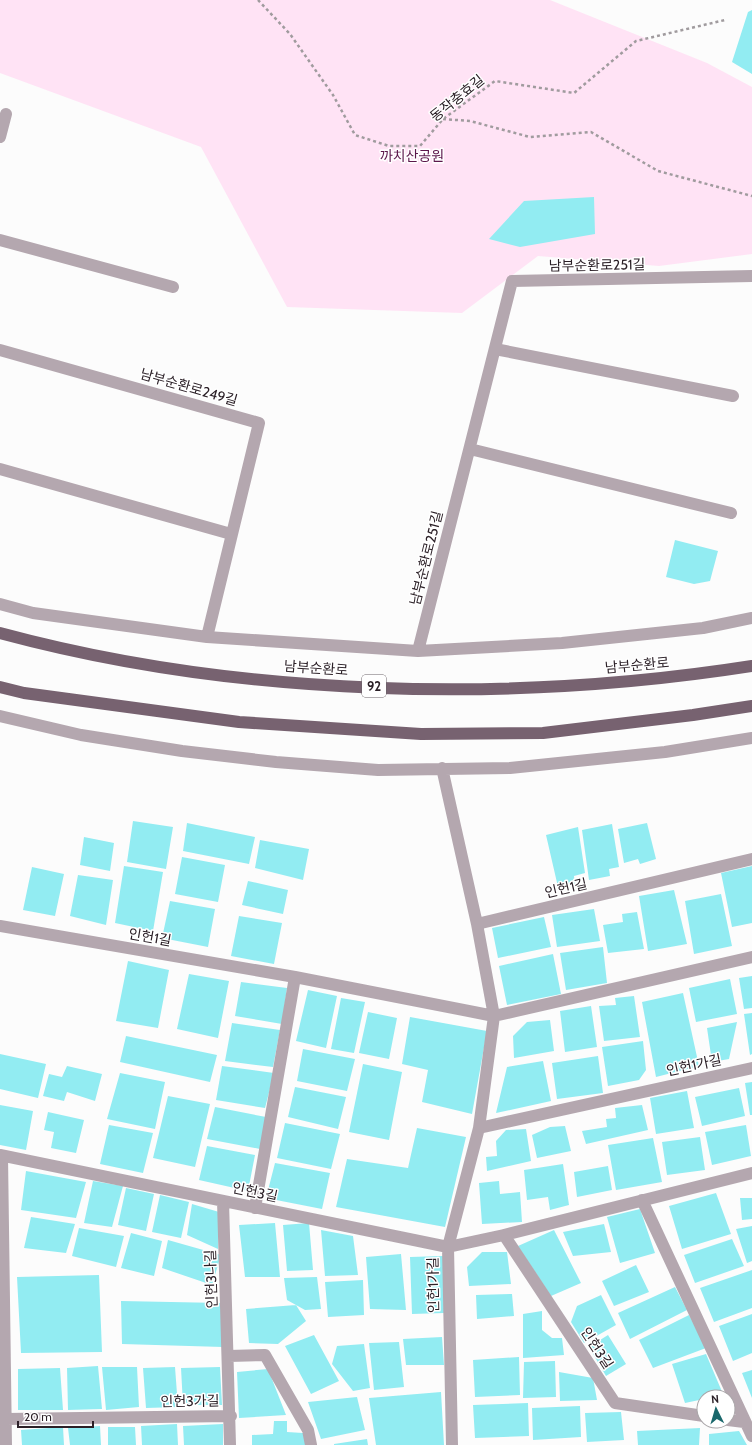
<svg xmlns="http://www.w3.org/2000/svg" width="752" height="1445" font-family="Cabin,'Noto Sans KR',sans-serif">
	<style>
		.green { fill: #ffe3f5 }
		.building { fill: #92ecf2 }
		.lines { fill: none; stroke-linecap: round; stroke-linejoin: round }
		.path { stroke: #a09b9e; stroke-width: 2.5; stroke-dasharray: 3 3; stroke-linecap: butt }
		.minor { stroke: #b4a7af; stroke-width: 12 }
		.major { stroke: #776270; stroke-width: 12 }
		.labels { text-anchor: middle; dominant-baseline: central; stroke-width: 3; stroke-linejoin: round; paint-order: stroke }
		.shield { fill: #fff; stroke: #6b6368; stroke-width: 1 }
		.shield-label { font-size: 13px; font-weight: bold; fill: #2b2027 }
		.street-label { font-size: 14px; fill: #2b2027; stroke: #fff }
		.park-label { font-size: 14px; fill: #5b174b; stroke: #fff }
	</style>
	<rect width="100%" height="100%" fill="#fcfcfc"/>
	<!-- green -->
	<path class="green" d="M0,0H550L707,63L752,87V254L659,266L538,256L462,313L287,307L201,147L0,73Z"/>
	<!-- building -->
	<path class="building" d="M752,10V74L732,62L748,12Z
		M594,197L595,234L520,247L489,239L524,201Z
		M675,540L718,551L710,581L694,584L666,577Z
		M133,821L173,827L166,869L127,862Z
		M187,823L255,837L249,864L183,851Z
		M647,823L656,859L640,864L638,859L624,863L618,829Z
		M612,824L619,867L609,869L610,876L589,880L582,830Z
		M578,827L585,873L574,876L575,885L558,887L546,835Z
		M84,837L114,843L110,871L80,865Z
		M260,840L309,849L303,880L255,868Z
		M182,857L225,865L218,902L175,894Z
		M124,866L163,872L153,931L115,923Z
		M752,866V923L732,927L721,873Z
		M32,867L64,874L55,916L23,910Z
		M78,875L113,880L106,925L70,916Z
		M248,881L288,890L283,914L242,905Z
		M674,890L687,944L648,951L639,896Z
		M721,894L732,946L694,954L685,901Z
		M170,901L215,909L208,947L162,938Z
		M594,909L600,941L557,947L552,915Z
		M637,912L644,949L608,953L603,925L623,922L622,914Z
		M239,916L282,923L274,964L231,956Z
		M544,917L551,947L498,958L492,928Z
		M603,947L607,983L566,990L560,953Z
		M553,954L561,994L507,1005L499,966Z
		M128,961L169,970L158,1028L116,1021Z
		M189,974L229,981L218,1038L177,1029Z
		M752,976V1008L744,1009L739,978Z
		M730,979L737,1014L696,1022L689,988Z
		M241,982L287,988L282,1024L235,1016Z
		M308,990L337,996L326,1048L296,1041Z
		M683,993L699,1066L656,1077L642,1002Z
		M634,996L640,1037L604,1041L599,1006L616,1005L615,998Z
		M341,998L365,1002L354,1053L331,1049Z
		M591,1006L597,1047L565,1052L560,1011Z
		M368,1012L397,1018L389,1059L359,1053Z
		M752,1013V1054L750,1055L744,1014Z
		M410,1017L487,1031L472,1114L422,1102L428,1070L402,1064Z
		M550,1020L554,1051L514,1058L513,1036L527,1022Z
		M737,1022L729,1059L712,1062L707,1028Z
		M232,1023L280,1030L273,1067L225,1061Z
		M126,1036L217,1055L210,1082L120,1062Z
		M643,1041L646,1070L639,1080L608,1086L602,1047Z
		M303,1049L355,1059L347,1091L297,1081Z
		M0,1054L46,1064L38,1098L0,1089Z
		M598,1056L603,1093L557,1099L552,1063Z
		M543,1061L551,1101L496,1113L507,1067Z
		M363,1064L402,1072L389,1140L349,1132Z
		M67,1066L102,1074L95,1101L67,1092L64,1101L43,1096L49,1074L62,1077Z
		M222,1066L274,1073L265,1108L216,1100Z
		M120,1073L165,1082L155,1129L107,1119Z
		M752,1082V1115H750L745,1083Z
		M295,1087L346,1097L338,1129L288,1117Z
		M739,1088L745,1116L702,1126L695,1097Z
		M687,1091L694,1128L656,1134L650,1098Z
		M168,1096L210,1104L195,1167L153,1158Z
		M0,1105L33,1111L26,1150L0,1145Z
		M642,1105L648,1130L586,1144L582,1131L607,1127L606,1119L616,1118L615,1108Z
		M215,1107L266,1117L260,1149L207,1139Z
		M48,1112L84,1120L76,1153L51,1148L54,1132L44,1130Z
		M285,1123L340,1134L331,1169L277,1158Z
		M109,1125L153,1133L143,1173L100,1164Z
		M746,1125L751,1156L712,1165L705,1132Z
		M565,1126L571,1151L537,1158L532,1135L550,1127Z
		M417,1128L466,1137L445,1227L336,1207L347,1159L408,1168Z
		M526,1129L531,1161L487,1171L486,1157L497,1156L496,1141L506,1130Z
		M700,1137L705,1170L667,1175L662,1142Z
		M653,1138L662,1182L616,1190L608,1145Z
		M207,1146L255,1155L248,1191L199,1180Z
		M275,1163L330,1173L322,1209L266,1198Z
		M563,1164L569,1205L550,1210L548,1197L527,1200L524,1170Z
		M608,1166L612,1190L577,1197L574,1172Z
		M26,1171L86,1182L76,1218L21,1210Z
		M93,1181L123,1186L112,1227L84,1223Z
		M499,1181L500,1194L520,1192L522,1222L482,1224L479,1183Z
		M126,1188L154,1194L146,1231L118,1225Z
		M716,1193L731,1234L682,1249L669,1206Z
		M160,1195L189,1202L181,1238L152,1232Z
		M740,1198H752V1219L742,1220Z
		M192,1204L219,1212L218,1249L187,1235Z
		M640,1209L655,1253L620,1263L607,1217Z
		M31,1217L75,1224L66,1253L24,1248Z
		M275,1223L280,1277H245L239,1225Z
		M309,1223L313,1270L287,1271L283,1225Z
		M604,1224L611,1252L573,1256L563,1232Z
		M752,1226V1261L747,1263L736,1229Z
		M79,1228L124,1236L116,1267L72,1256Z
		M321,1230L353,1236L358,1275L325,1276Z
		M554,1230L581,1283L551,1296L518,1246Z
		M131,1233L162,1241L154,1276L121,1268Z
		M732,1239L744,1266L695,1283L684,1255Z
		M168,1240L221,1255L212,1285L162,1268Z
		M482,1252H507L511,1284L469,1286L467,1267Z
		M401,1254L406,1310L370,1309L366,1257Z
		M443,1256L444,1313L412,1314L410,1257Z
		M636,1265L649,1292L614,1306L602,1281Z
		M752,1270V1308L714,1322L700,1288Z
		M99,1275L102,1352L21,1353L17,1277Z
		M317,1277L321,1309L305,1310L287,1300L284,1278Z
		M363,1280L364,1315L328,1317L325,1282Z
		M675,1287L687,1310L630,1339L618,1313Z
		M512,1294L514,1316L477,1319L476,1295Z
		M601,1295L616,1325L584,1343L571,1322L577,1306Z
		M121,1301L221,1303L223,1347L122,1344Z
		M296,1305L306,1321L278,1344L249,1343L246,1309Z
		M542,1311V1330L552,1338H562L564,1355L523,1358V1314Z
		M752,1314V1353L733,1361L719,1326Z
		M689,1315L706,1348L653,1368L639,1340Z
		M314,1335L339,1381L311,1394L285,1346Z
		M608,1335L626,1364L606,1376L589,1347Z
		M442,1337L444,1365H406L403,1339Z
		M399,1342L404,1387L374,1390L369,1343Z
		M364,1344L370,1388L353,1391L332,1364L337,1346Z
		M706,1354L723,1394L704,1397V1399L685,1403L672,1364Z
		M519,1357L520,1395L475,1397L473,1360Z
		M555,1361L556,1397L523,1398L524,1362Z
		M98,1366L102,1409L68,1410L67,1368Z
		M102,1367H137L139,1407L106,1410Z
		M175,1367L178,1407L146,1408L143,1368Z
		M220,1367L222,1405H183L181,1368Z
		M60,1368L63,1410H18V1369Z
		M268,1369L286,1415L239,1418L237,1372Z
		M752,1370V1398L742,1373Z
		M559,1372L593,1378L597,1400L560,1401Z
		M441,1392L444,1445H376L369,1398Z
		M357,1397L365,1430L321,1439L308,1402Z
		M528,1403L529,1436L475,1438L473,1405Z
		M580,1406L581,1437L533,1440L532,1408Z
		M621,1412L624,1440L587,1442L585,1413Z
		M274,1421H287V1432L303,1433L306,1445H252V1435L273,1434Z
		M177,1424L178,1445H142L141,1426Z
		M223,1424V1445H184L183,1426Z
		M100,1426L101,1445H70L68,1428Z
		M63,1427L64,1445H22L21,1430Z
		M108,1427H135L136,1445H108Z
		M700,1428L699,1445H638L637,1431Z
		M739,1431L747,1445H709V1434Z
		M367,1439L368,1445H334V1444Z"/>
	<g class="lines">
		<!-- path -->
		<path class="path" d="M258,0L290,34L333,95L355,135L389,146H420L443,119L495,81L574,93L636,41L725,20
			M443,119L470,121L530,137L591,132L658,171L752,196"/>
		<!-- minor -->
		<path class="minor" d="M0,137L6,114
			M0,240L173,287
			M495,349L733,396
			M0,350L259,423L207,637
			M470,449L731,513
			M0,469L231,534
			M0,604L33,613L207,637L418,651L562,643L703,628L752,618
			M418,651L512,281L752,276
			M0,716L81,735L182,751L276,762L378,770L510,768L665,752L752,738
			M442,768L477,924
			M0,926L295,977L494,1016L752,957
			M479,1128L752,1068
			M0,1155L448,1247L504,1235L752,1173
			M2,1156L6,1445
			M642,1200L752,1436
			M223,1201L230,1445
			M255,1208L295,977
			M504,1235L615,1403L704,1416
			M229,1356L265,1355L308,1430L311,1445
			M6,1419L231,1416
			M728,1420L744,1422
			M452,1445L448,1247L479,1128L494,1016L477,924L752,859"/>
		<!-- major -->
		<path class="major" d="M0,633C237,697 510,704 752,666
			M0,687L24,693L239,722L421,734L543,733L693,715L752,706"/>
	</g>
	<g class="labels">
		<!-- shield labels -->
		<rect class="shield" x="362" y="675" width="24" height="22" rx="3"/>
		<g class="shield-label">
			<text x="374" y="686">92</text>
		</g>
		<!-- street labels -->
		<g class="street-label">
			<text transform="translate(457 98) rotate(-39)">동작충효길</text>
			<text transform="translate(597 265) rotate(-1)">남부순환로251길</text>
			<text transform="translate(189 387) rotate(16)">남부순환로249길</text>
			<text transform="translate(426 558) rotate(-76)">남부순환로251길</text>
			<text transform="translate(637 665) rotate(-5)">남부순환로</text>
			<text transform="translate(316 668) rotate(4)">남부순환로</text>
			<text transform="translate(566 888) rotate(-13)">인헌1길</text>
			<text transform="translate(150 937) rotate(10)">인헌1길</text>
			<text transform="translate(694 1065) rotate(-12)">인헌1가길</text>
			<text transform="translate(255 1192) rotate(12)">인헌3길</text>
			<text transform="translate(211 1279) rotate(-92)">인헌3나길</text>
			<text transform="translate(433 1285) rotate(-91)">인헌1가길</text>
			<text transform="translate(597 1348) rotate(57)">인헌3길</text>
			<text transform="translate(190 1401) rotate(-1)">인헌3가길</text>
		</g>
		<!-- park labels -->
		<g class="park-label">
			<text x="412" y="156">까치산공원</text>
		</g>
	</g>
	<!-- north arrow -->
	<g transform="translate(716 1409) rotate(355)"><circle r="19" fill="#ffffff" stroke="#aaa6a9"/>
	<path d="M0-3L7 15L0 10L-7 15Z" fill="#19676b"/>
	<text y="-6" font-size="11" font-weight="bold" text-anchor="middle" fill="#2b2027">N</text>
	</g>
	<!-- scale -->
	<path d="M18 1421v6h75v-6" fill="none" stroke="#2b2027" stroke-width="2"/>
	<text x="24" y="1421" font-size="12" fill="#2b2027" stroke="#ffffff" stroke-width="3" paint-order="stroke">20 m</text>
</svg>
